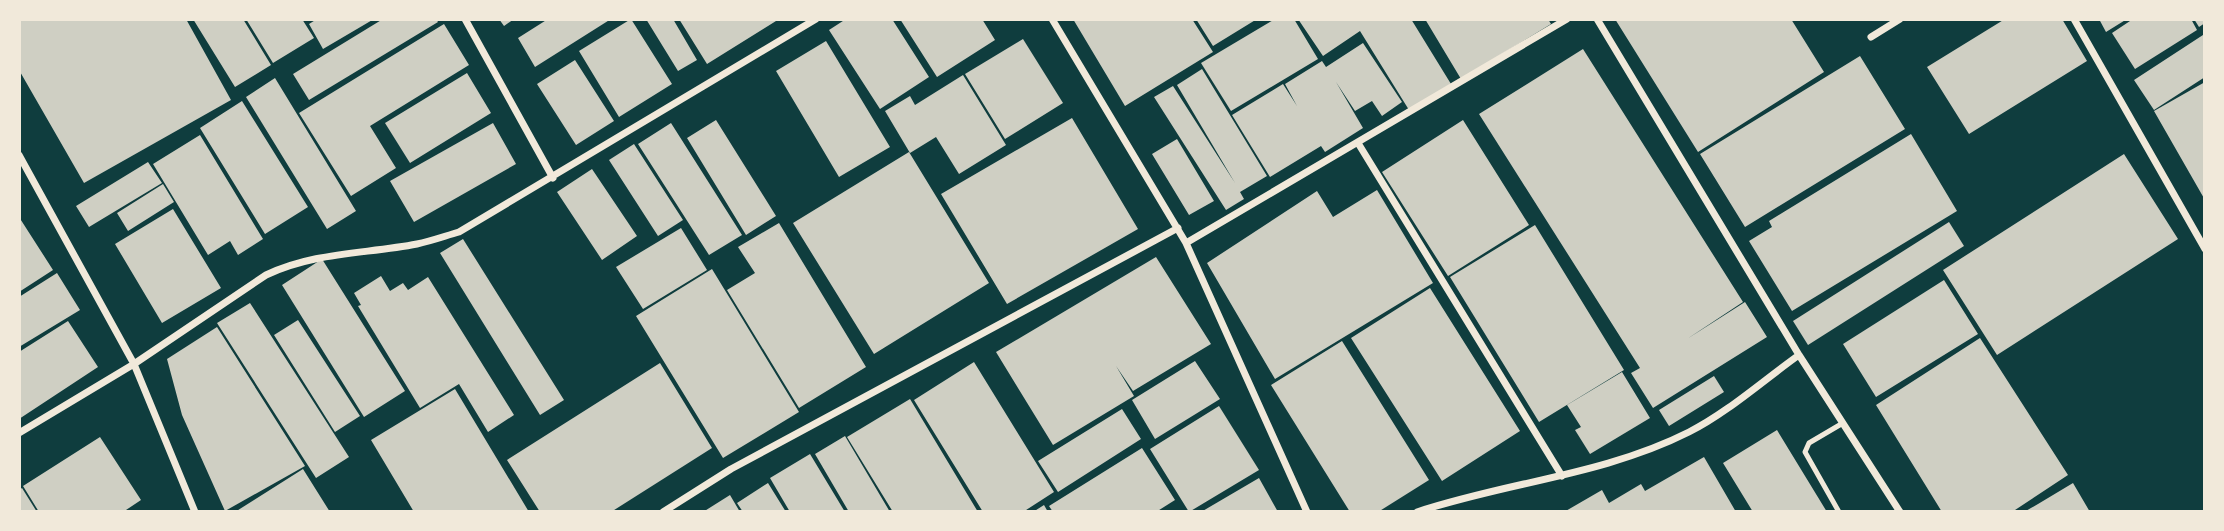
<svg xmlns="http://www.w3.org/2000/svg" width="2224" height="531" font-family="'Alegreya Sans',sans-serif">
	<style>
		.building { fill: #cfcfc3 }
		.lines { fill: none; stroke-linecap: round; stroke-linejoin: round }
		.service { stroke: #f1e9da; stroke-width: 5 }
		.minor { stroke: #f1e9da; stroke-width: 7 }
	</style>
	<rect width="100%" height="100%" fill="#0f3d3e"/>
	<!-- building -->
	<path class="building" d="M19,19H186L231,100L84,183L19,70Z
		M193,19H243L271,65L235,87Z
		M246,19H302L314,38L273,63Z
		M317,19H374L323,49L309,24Z
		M383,19H436L438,22L309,100L293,74Z
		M499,19H514L504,26Z
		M548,19H611L535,67L518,38Z
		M631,19L672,84L619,117L579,51Z
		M646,19H673L697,60L678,71Z
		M679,19H774L776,21L707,64Z
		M846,19H892L929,77L880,109L829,30Z
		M900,19H982L995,40L937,77Z
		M1073,19H1192L1213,52L1125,106Z
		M1196,19H1257L1213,46Z
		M1275,19H1294L1318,59L1231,111L1201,63Z
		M1298,19H1411L1451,84L1409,110L1360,31L1323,56Z
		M1425,19H1548L1551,24L1461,79Z
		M1615,19H1791L1824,72L1698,152Z
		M2005,19H2062L2087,61L1969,134L1927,67Z
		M2099,19H2127L2106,32Z
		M2133,19H2191L2197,30L2135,69L2112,33Z
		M2194,19H2205V23L2199,27Z
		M444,24L469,65L370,126L396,168L351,196L299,113Z
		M2203,35L2205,77L2154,110L2134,80Z
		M1023,39L1063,103L1005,139L965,74Z
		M826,41L890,147L839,177L776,71Z
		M1363,43L1402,102L1382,116L1372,101L1355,111L1336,82L1363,128L1325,152L1321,146L1270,177L1232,115L1283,84L1297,106L1285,84L1322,61L1326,67Z
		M1583,49L1743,302L1687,339L1745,302L1767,337L1653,408L1631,373L1640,368L1479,114Z
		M1860,56L1905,129L1745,227L1700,154Z
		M575,60L614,121L576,145L537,84Z
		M1202,69L1267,176L1240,192L1244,199L1226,210L1154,97L1173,86L1235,183L1177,85Z
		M467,73L491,113L410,163L385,123Z
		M963,75L1006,145L959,174L936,137L910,153L885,111L910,96L915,105Z
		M275,78L356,211L327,229L246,97Z
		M2205,82V200L2154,111Z
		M242,101L308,207L265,234L200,128Z
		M1072,118L1138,229L1007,304L941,194Z
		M716,120L776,216L746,235L687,138Z
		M1463,120L1529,225L1448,276L1382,172Z
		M493,123L516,164L414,222L390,181Z
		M671,123L742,235L709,255L638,144Z
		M1911,134L1957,211L1792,311L1749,241L1772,227L1769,221Z
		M200,135L263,239L238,255L230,241L208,255L153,164Z
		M1177,139L1214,201L1189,215L1152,154Z
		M634,144L683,220L658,236L609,160Z
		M909,152L989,283L874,354L793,223Z
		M2124,154L2178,239L1997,355L1943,270Z
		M148,162L162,183L89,227L76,206Z
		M592,169L637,236L602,260L557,192Z
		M163,184L174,202L128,231L117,213Z
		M1377,190L1433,283L1275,379L1207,263L1317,191L1333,217Z
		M173,209L221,288L162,323L115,244Z
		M19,217L53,270L19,292Z
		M1949,222L1964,246L1808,345L1793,321Z
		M779,223L866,367L799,408L727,290L755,273L738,247Z
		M1535,225L1624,370L1539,422L1450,277Z
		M681,228L707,270L643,309L616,267Z
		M463,239L564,400L540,415L440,253Z
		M1156,257L1211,344L1133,391L1116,366L1134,396L1053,445L996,352Z
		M322,259L405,391L364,417L282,285Z
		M712,269L799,412L723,458L636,316Z
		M57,273L80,310L19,347V297Z
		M381,276L390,291L403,283L408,290L428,277L514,415L488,432L459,384L420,408L358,306L361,305L354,293Z
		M1944,280L1978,334L1876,397L1843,344Z
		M1430,288L1520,431L1442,481L1351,338Z
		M250,303L349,457L316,478L217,323Z
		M298,320L360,416L335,432L274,335Z
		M68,321L98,367L19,419V352Z
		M217,327L305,466L225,511L182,415L167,359Z
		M1980,338L2068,475L2012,512H1942L1876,405Z
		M1342,341L1429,480L1378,512H1350L1271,385Z
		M1195,361L1220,399L1155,439L1132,400Z
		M974,362L1054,492L1023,512H983L914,400Z
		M660,363L712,448L611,512H540L507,460Z
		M1622,372L1650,418L1590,454L1575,430L1581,427L1567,405Z
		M1714,376L1724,392L1669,426L1659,410Z
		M455,389L529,512H414L371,440Z
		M910,399L978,512H893L847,437Z
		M1219,406L1259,470L1189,512L1150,449Z
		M1122,409L1141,439L1058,492L1038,461Z
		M1777,430L1827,512H1753L1723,463Z
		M845,436L890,512H849L815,454Z
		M100,437L141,500L123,512H39L23,486Z
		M1142,448L1175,500L1156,512H1053L1049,506Z
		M810,454L845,512H790L770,478Z
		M1704,457L1736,512H1564L1602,490L1609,503L1641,484L1645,491Z
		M303,469L330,512H235Z
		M1259,478L1278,512H1201Z
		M768,483L786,512H743L737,503Z
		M2073,483L2090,512H2024L2038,504Z
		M22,488L37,512H19V490Z
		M730,495L740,512H703Z
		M1044,505L1048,512H1033Z"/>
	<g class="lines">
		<!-- service -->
		<path class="service" d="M1839,512L1805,452L1809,443L1843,423"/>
		<!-- minor -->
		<path class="minor" d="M465,19L553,178
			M1052,19L1186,243L1307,512
			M1597,19L1799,355L1900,512
			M2074,19L2205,249
			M1871,37L1900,19
			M1358,143L1562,476
			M19,155L134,364L195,512
			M1186,243L1567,19
			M19,433L134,364L266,275C314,252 365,254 417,244C431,241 445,236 459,232L816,19
			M663,512L731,469L1178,228
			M1417,512C1507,482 1604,475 1689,432C1727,413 1765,379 1799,355"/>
	</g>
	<!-- border -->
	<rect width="2224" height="531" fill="none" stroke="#f1e9da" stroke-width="42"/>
</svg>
